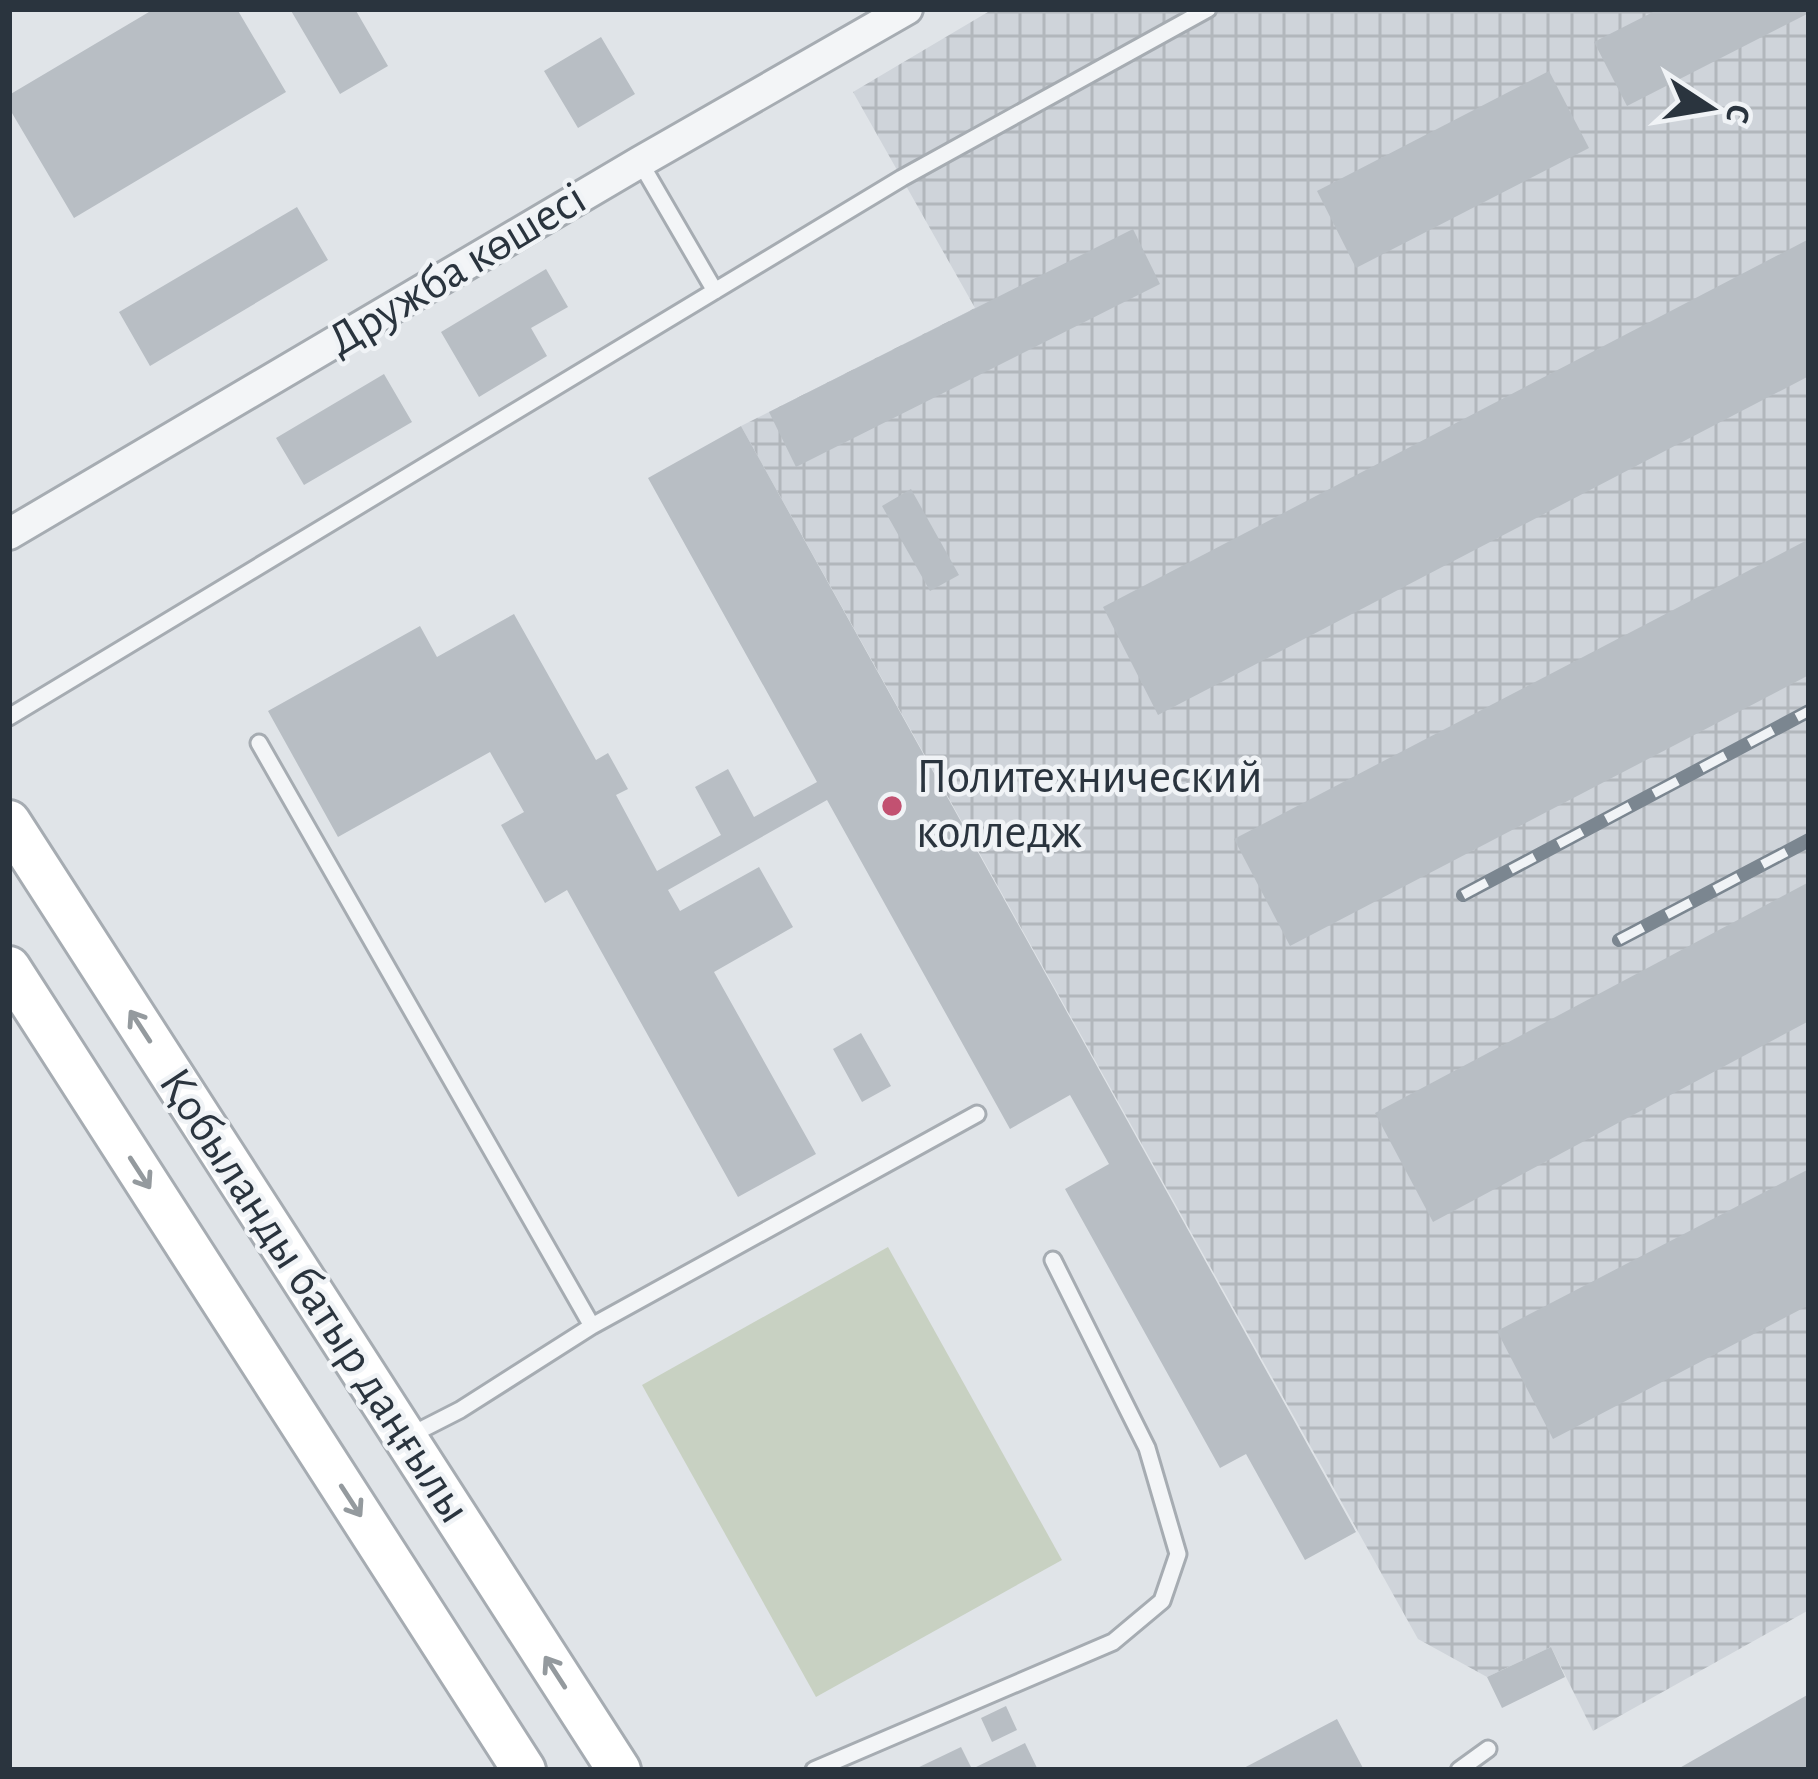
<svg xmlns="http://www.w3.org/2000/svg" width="1818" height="1779" font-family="'Alegreya Sans',sans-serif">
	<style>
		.industrial { fill: url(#industrial-grid) }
		.pitch { fill: #c8d1c2 }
		.building { fill: #b8bec4 }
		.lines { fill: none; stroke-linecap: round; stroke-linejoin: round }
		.service-casing { stroke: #a6acb2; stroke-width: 21 }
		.minor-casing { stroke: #a6acb2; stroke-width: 36 }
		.secondary-casing { stroke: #a6acb2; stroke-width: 48 }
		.service { stroke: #f3f5f7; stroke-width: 15 }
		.minor { stroke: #f3f5f7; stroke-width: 30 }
		.secondary { stroke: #fff; stroke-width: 42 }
		.rail-casing { stroke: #7b8690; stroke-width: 14 }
		.rail { stroke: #f0f3f6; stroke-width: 9; stroke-dasharray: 27; stroke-linecap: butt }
		.oneway { stroke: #949a9e }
		.poi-dot { fill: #c25171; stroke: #f0f3f6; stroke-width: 4.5 }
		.labels { text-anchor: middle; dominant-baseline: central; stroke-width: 9; stroke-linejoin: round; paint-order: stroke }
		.street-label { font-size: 48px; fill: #2a343e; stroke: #f0f3f6 }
		.poi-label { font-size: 48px; fill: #2a343e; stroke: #f0f3f6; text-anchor: start }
	</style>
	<defs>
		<pattern id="industrial-grid" width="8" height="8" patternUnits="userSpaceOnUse" patternTransform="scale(3)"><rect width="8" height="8" fill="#cfd4da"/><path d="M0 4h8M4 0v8" fill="none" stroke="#b2b7bc"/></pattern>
	</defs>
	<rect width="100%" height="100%" fill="#e0e4e8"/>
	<!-- industrial -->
	<path class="industrial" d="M993,9H1809V1610L1593,1731L1551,1647L1487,1677L1418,1639L741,426L975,308L853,92Z"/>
	<!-- pitch -->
	<path class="pitch" d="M888,1247L1062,1560L816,1697L642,1385Z"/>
	<!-- building -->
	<path class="building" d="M154,9H237L286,92L74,218L9,108V95Z
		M290,9H355L388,66L340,94Z
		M1659,9H1809V13L1627,106L1594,42Z
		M601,37L635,94L578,128L544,71Z
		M1549,71L1589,148L1356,268L1317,191Z
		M297,207L328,260L150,366L119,312Z
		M1133,229L1160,284L796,467L769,412Z
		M1809,239V376L1158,715L1103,607Z
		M546,269L568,307L531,328L547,356L479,397L441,332Z
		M384,374L412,422L304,485L276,438Z
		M741,426L1356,1532L1305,1560L1246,1454L1220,1468L1065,1189L1109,1164L1070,1095L1010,1129L827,800L668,890L680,911L759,867L793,927L714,972L816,1154L738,1197L567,890L545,903L501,825L524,812L490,752L338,837L268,711L420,626L437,657L514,614L596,760L608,753L628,789L616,795L657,871L721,835L695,787L728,769L754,817L817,782L648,478Z
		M911,489L959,575L930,591L882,506Z
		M1809,539V675L1290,946L1234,839Z
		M1809,882V1021L1433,1222L1375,1113Z
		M861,1033L891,1086L862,1102L833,1049Z
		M1809,1169V1305L1553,1439L1497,1331Z
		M1551,1647L1565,1677L1502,1708L1487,1677Z
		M1809,1694V1770H1676Z
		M1006,1706L1017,1730L992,1742L981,1718Z
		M1337,1719L1364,1770H1240Z
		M1025,1743L1038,1770H913L961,1747L972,1769Z"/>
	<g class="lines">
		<defs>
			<path id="service" d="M640,162L715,291
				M9,717L902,178L1208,9
				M259,743L592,1326
				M407,1437L460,1410L592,1326L977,1114
				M814,1770L1113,1642L1162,1601L1178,1554L1147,1448L1053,1260
				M1459,1770L1488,1749"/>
			<path id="minor" d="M9,534L640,162L907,9"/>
			<path id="secondary" d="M9,822L619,1770
				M9,968L524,1770"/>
		</defs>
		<!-- service casing -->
		<use href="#service" class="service-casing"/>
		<!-- minor casing -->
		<use href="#minor" class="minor-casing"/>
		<!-- secondary casing -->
		<use href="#secondary" class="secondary-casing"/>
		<!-- service -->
		<use href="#service" class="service"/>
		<!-- minor -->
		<use href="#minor" class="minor"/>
		<!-- secondary -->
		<use href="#secondary" class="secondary"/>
		<defs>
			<path id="rail" d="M1463,895L1809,711
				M1619,940L1809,840"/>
		</defs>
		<!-- rail casing -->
		<use href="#rail" class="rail-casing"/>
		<!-- rail -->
		<use href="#rail" class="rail"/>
	</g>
	<!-- one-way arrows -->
	<defs><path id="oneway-shaft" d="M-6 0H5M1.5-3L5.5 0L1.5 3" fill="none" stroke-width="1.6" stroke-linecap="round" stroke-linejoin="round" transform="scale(3)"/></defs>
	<g class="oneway">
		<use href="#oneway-shaft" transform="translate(140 1026) rotate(-123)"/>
		<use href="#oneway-shaft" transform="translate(140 1173) rotate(57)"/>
		<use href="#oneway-shaft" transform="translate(351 1501) rotate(57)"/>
		<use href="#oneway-shaft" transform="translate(555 1672) rotate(-123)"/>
	</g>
	<!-- markers -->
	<circle class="poi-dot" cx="892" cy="806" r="12"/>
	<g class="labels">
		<!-- street labels -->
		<g class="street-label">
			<text transform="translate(457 270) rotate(-31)">Дружба көшесі</text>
			<text transform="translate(314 1296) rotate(57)">Қобыланды батыр даңғылы</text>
		</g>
		<!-- poi labels -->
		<g class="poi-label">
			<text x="916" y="778">Политехнический<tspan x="916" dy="55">колледж</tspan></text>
		</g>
	</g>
	<!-- border -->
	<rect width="1818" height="1779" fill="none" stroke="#2a343e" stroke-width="24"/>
	<!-- north arrow -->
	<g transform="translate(1710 108) rotate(102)" stroke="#f0f3f6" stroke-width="9" paint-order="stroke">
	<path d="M0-9L21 45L0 30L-21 45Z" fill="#2a343e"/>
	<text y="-18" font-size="33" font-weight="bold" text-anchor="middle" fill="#2a343e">С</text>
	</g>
</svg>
